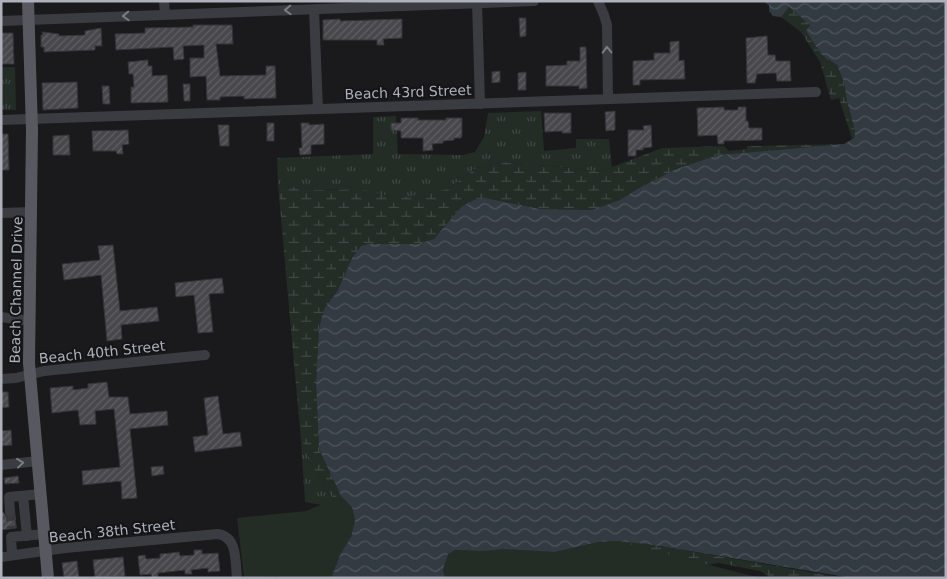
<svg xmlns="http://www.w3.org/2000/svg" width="947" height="579" font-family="'DejaVu Sans',sans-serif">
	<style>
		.grass { fill: url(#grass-tufts) }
		.wetland { fill: url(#wetland-marsh) }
		.park { fill: #242c26 }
		.water { fill: url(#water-waves) }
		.building { fill: url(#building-hatch); stroke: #353438 }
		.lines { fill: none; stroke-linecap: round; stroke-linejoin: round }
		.minor-tunnel { stroke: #38383c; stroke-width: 10; stroke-dasharray: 10 5; stroke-linecap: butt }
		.minor { stroke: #3b3c41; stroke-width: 10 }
		.major { stroke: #585960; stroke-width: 12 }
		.oneway { stroke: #7a7c84 }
		.labels { text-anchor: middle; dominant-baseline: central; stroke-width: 4; stroke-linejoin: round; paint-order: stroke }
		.street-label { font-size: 14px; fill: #aeb1bb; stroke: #151518 }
	</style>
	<defs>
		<pattern id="grass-tufts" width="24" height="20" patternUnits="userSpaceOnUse" patternTransform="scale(1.25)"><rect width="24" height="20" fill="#242c26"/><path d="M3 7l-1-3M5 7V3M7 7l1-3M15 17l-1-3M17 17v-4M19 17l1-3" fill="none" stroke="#414844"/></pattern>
		<pattern id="wetland-marsh" width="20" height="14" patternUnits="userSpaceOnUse" patternTransform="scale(1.25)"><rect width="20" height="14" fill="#242c26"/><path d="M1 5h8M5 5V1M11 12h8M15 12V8" fill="none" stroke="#414844"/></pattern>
		<pattern id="water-waves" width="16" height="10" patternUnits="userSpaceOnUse" patternTransform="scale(1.25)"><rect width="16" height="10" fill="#333b42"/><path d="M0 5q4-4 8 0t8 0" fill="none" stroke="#4e555b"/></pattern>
		<pattern id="building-hatch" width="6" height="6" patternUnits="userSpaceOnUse" patternTransform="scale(1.25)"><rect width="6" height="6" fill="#48474c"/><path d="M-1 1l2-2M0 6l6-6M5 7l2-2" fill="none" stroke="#605f64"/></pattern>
	</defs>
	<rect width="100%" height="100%" fill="#1a1a1c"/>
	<!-- grass -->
	<path class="grass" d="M1,67H15L16,110H1Z
		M541,111L544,151L576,148V139H609L612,167L599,172L573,168L503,162L476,168L448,189L399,199L360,189L318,190L278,185L277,158L373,154V117L396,116L398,154L463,155L475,152L484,137L488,113Z
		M301,441L305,446L314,469L339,508L327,578H279L278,574L328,506L305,502Z"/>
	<!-- wetland -->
	<path class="wetland" d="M789,7L810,25L806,31L820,53L837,65L844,82L847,101L855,131L854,138L852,139L839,98L831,100L820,62L801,32L781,17Z
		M844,144L718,155L676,169L639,188L621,200L592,210L540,209L485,198L461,207L434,239L418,244H368L361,246L352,258L338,290L324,309L319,328L316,382L319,449L341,496L352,507L351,537L341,553L331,578L339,508L314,469L305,446L301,441L278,185L318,190L360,189L399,198L448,189L476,168L503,162L573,168L599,172L662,148L724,146L729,151L747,149V146Z
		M617,541L654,545L845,578H772L760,571L719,563L672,572L472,551L503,549L555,552Z"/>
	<!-- park -->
	<path class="park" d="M341,496L352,507L355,520L351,537L341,553L331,578H293L292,575L244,578L237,518L306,511Z
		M617,541L760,578H445L443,570L448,553L455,550L483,551L503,549L555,552L598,542Z"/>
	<!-- water -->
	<path class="water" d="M763,1H946V578H852L654,545L617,541L598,542L555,552L503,549L483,551L455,550L448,554L443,570L445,578H331L341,553L351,537L355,520L352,507L341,496L319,449L316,382L319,328L324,309L338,290L352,258L361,246L368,244H418L434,239L461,207L474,200L485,198L540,209L592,210L620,200L639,188L676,169L718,155L844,144L854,138L855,131L847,101L844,82L837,65L821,54L806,31L810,25L789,7L781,17L773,16L769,11V5Z"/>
	<!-- building -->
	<path class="building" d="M519,18H526V36L520,37Z
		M340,19V21L402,19V38L383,39L384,45H377V40H323V20Z
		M193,25H232L233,44H216L220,76L266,75V66H275L276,98L244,99V96L220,97V100H207L206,76L190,77V58H204V45L183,46L184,59L174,60L173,47L116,50L115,34L145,33V28L193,27Z
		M101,28L102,46H95V50L44,52V47H41V35H43L42,32L59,34V36L85,35V31Z
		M1,33H13L14,64H1Z
		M767,36L768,55H775L776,61H790L791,81H777L776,73L757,74L755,83H747L746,38Z
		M679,41V61L684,60L685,79L640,80V85H633V61L654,60V53H670V42Z
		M580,47H586L587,88L579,89V86H546V66L567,65V61H580Z
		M148,60V66H152V76L167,75L168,102L131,103V87H134L133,74H129L128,62Z
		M500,71V82L492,83V72Z
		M526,72V90H518V73Z
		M77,82L78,108L43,110L42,83Z
		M183,84H190V101H184Z
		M102,86H109L110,104H103Z
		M724,107V110H738V107H746V121H748L749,128H762V140L724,141V144H718L717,135L698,136L697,108Z
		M615,111V130L606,131L605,112Z
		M544,113H571V133H562V131L545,132Z
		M401,118H418V120H446V118H462V136L461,138H454V140L443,141V143L432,144L433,150L423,151V138H401V131L391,130V123H401Z
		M267,123H274V141H267Z
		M301,123H309V125L324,124V144L311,145V154L300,155L299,148H302Z
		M218,125H229V146H220Z
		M651,125L652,147L643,148V150H636V156H628V130H644L643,126Z
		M128,130L129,144L122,145L123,154H117L116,151H93L92,131Z
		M1,134H8L9,170H1Z
		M69,135L70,155H53V136Z
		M113,245L120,311L157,307L159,321L121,325L122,339L107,341L101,275L64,280L62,264L100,260L98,246Z
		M222,278L224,293L209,294L213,332L198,333L194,295L176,297L175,283Z
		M107,382L109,397H128L130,414L167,411L168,425L130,429L137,498L122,499L121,481L83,485L82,471L120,467L114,409L95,411L96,424L80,425L78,410L52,413L50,388L73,386V390L88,388V384Z
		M1,392H8L9,407L1,408Z
		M218,396L223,434L240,432L242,446L195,452L193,437L208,435L204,398Z
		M11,430L12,445L1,446V431Z
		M163,466L164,474L152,476L151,467Z
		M18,476L19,483L5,484L4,478Z
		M3,512L7,517L15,516L16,528L1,530V513Z
		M194,550H202V554L218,553L220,571L208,572V568L191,570L192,574H185V570L158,573V577L152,578L151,574L140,575L138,556L145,555L146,559L160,558V554L171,553L179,552L180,556L194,555Z
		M123,557L125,576L95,578L93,560Z
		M77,561L79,578H64L62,563Z"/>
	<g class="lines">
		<!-- minor-tunnel -->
		<path class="minor-tunnel" d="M10,511L12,528"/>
		<!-- minor -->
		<path class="minor" d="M164,1L165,15
			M477,1L480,104
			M598,1L604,15L607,25L608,99
			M314,10L318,109
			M1,21L534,1
			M1,120L816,92
			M1,213L32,212
			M1,317L30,321
			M1,379L16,378L44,371L205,355
			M1,465L38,461
			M23,496L27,536
			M10,511L9,497L41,494
			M12,555L11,537L45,534
			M1,557L65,548L218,534C238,537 235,562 237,578"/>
		<!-- major -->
		<path class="major" d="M28,1L32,130L29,363L48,578"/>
	</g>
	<!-- one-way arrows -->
	<defs><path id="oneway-chevron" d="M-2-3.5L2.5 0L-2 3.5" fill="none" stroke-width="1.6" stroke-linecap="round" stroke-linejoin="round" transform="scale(1.25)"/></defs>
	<g class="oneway">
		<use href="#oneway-chevron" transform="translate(288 10) rotate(178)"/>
		<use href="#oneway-chevron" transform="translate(126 16) rotate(178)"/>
		<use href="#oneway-chevron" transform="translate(607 50) rotate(-91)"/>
		<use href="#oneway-chevron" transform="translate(20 463) rotate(-6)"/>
	</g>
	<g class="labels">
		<!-- street labels -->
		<g class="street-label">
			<text transform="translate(408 92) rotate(-2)">Beach 43rd Street</text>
			<text transform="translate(16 290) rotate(-89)">Beach Channel Drive</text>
			<text transform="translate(102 352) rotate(-6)">Beach 40th Street</text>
			<text transform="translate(112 531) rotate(-6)">Beach 38th Street</text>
		</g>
	</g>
	<!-- border -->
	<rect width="947" height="579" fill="none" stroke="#aeb1bb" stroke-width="5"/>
</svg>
